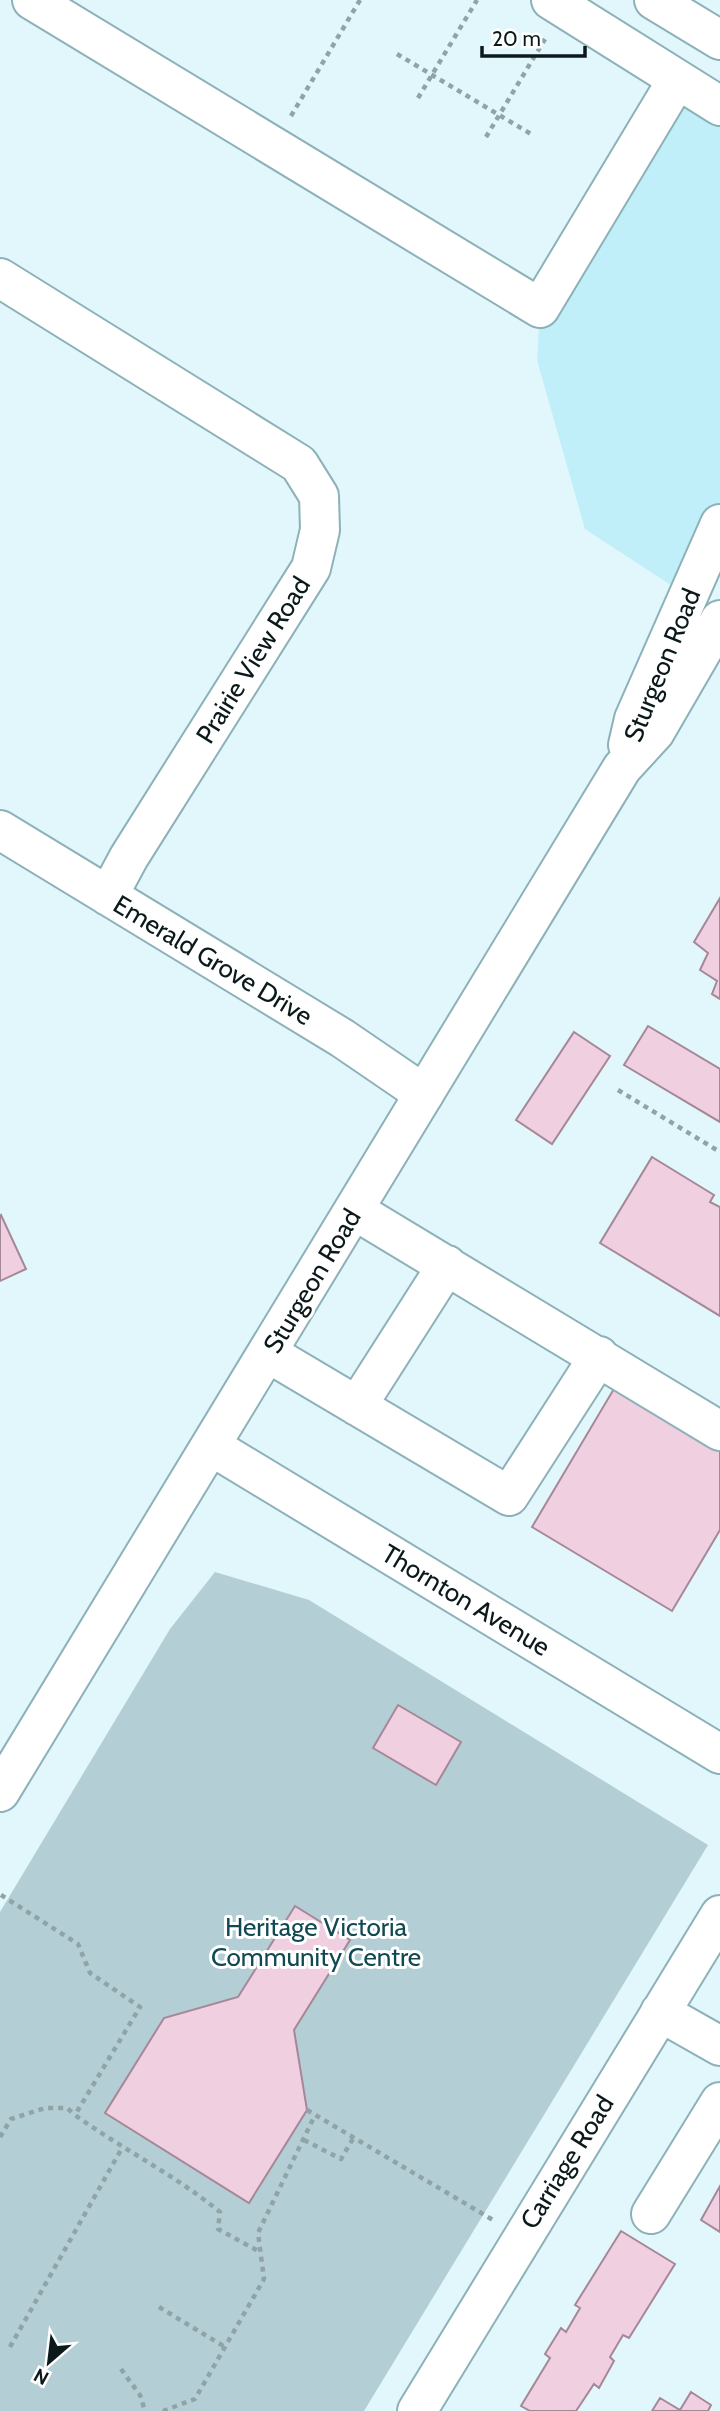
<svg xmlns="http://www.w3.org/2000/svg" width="720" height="2411" font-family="Cabin,sans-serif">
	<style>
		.built { fill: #c0eff9 }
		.green { fill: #b3ced4 }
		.building { fill: #f0cfe0; stroke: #a58898; stroke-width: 2 }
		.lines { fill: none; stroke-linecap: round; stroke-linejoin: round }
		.minor-casing { stroke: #8db1b8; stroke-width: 42 }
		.major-casing { stroke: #8db1b8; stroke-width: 42 }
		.path { stroke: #90a3a7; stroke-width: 4.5; stroke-dasharray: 5 5; stroke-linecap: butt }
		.minor { stroke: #fff; stroke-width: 38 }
		.major { stroke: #fff; stroke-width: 38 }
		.labels { text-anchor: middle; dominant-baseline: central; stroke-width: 6; stroke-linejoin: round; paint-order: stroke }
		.street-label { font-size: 26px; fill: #0b191b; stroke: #fff }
		.park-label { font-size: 26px; fill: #114953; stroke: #fff }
	</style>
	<rect width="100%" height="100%" fill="#e1f7fc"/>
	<!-- built -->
	<path class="built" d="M677,80L720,106V524L689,597L585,529L537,360L540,308Z"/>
	<!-- green -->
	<path class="green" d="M215,1572L309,1600L708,1845L364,2411H0V1912L170,1629Z"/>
	<!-- building -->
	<path class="building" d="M720,898V999L712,994L717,981L700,970L708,953L694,942Z
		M648,1026L720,1069V1122L624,1065Z
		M574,1032L610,1056L552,1144L516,1120Z
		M652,1157L714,1195L710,1202L720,1207V1316L600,1243Z
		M1,1215L26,1269L0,1281V1216Z
		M615,1387L720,1450V1530L672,1611L532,1527Z
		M398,1705L461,1742L436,1785L373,1748Z
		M295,1906L350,1940L294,2030L307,2110L249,2203L105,2113L164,2018L238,1997Z
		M720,2186V2232L701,2220Z
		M621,2231L675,2264L629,2338L623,2335L610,2357L614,2361L599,2388L594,2384L576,2411H530L521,2406L550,2358L545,2354L561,2328L566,2332L580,2308L575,2305Z
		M691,2392L711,2405L708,2411H652L660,2398L680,2410Z"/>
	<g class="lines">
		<defs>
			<path id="minor" d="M32,0L540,308L677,80
				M0,278L299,464L319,496L320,530L311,568L129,857L108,896
				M0,830L342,1038L424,1094
				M354,1210L720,1431
				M268,1353L509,1496L599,1356
				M357,1406L447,1265
				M211,1446L720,1754
				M660,2012L720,2046
				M651,2214L720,2102
				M417,2411L720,1915"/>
			<path id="major" d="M551,0L720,106
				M654,0L720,40
				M628,745L634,719L720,524
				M0,1792L622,768L655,732L720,620"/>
		</defs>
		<!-- minor casing -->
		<use href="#minor" class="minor-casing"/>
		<!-- major casing -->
		<use href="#major" class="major-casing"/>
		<!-- path -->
		<path class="path" d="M397,54L531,134
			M418,98L477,0
			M291,116L360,0
			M486,137L545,39
			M618,1090L720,1152
			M1,1895L78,1944L90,1973L140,2007L75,2115C122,2149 175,2175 220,2212L218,2229L260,2252
			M307,2110L493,2220
			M0,2137L11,2119L45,2108H67L75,2115
			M304,2140L341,2159L354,2137
			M159,2307L225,2347
			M10,2347L122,2148
			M121,2369L140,2395L145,2411
			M163,2411L195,2399L264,2279L258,2233L315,2115"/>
		<!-- minor -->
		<use href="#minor" class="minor"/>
		<!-- major -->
		<use href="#major" class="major"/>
	</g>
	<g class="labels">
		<!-- street labels -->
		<g class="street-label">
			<text transform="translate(253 660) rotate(-58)">Prairie View Road</text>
			<text transform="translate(662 665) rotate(-68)">Sturgeon Road</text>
			<text transform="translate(213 960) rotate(31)">Emerald Grove Drive</text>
			<text transform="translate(312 1281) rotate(-59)">Sturgeon Road</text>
			<text transform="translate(466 1600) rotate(31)">Thornton Avenue</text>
			<text transform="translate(567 2162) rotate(-58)">Carriage Road</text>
		</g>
		<!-- park labels -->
		<g class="park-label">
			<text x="316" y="1927">Heritage Victoria<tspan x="316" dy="30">Community Centre</tspan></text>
		</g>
	</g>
	<!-- north arrow -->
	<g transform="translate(49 2362) rotate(208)" stroke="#ffffff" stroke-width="5" paint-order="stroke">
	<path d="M0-5L12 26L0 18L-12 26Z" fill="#0b191b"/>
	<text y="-10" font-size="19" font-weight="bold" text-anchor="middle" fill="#0b191b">N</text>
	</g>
	<!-- scale -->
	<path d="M482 46v10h103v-10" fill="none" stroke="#0b191b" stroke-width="3.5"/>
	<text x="492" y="46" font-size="21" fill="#0b191b" stroke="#ffffff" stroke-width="5" paint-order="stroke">20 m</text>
</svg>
